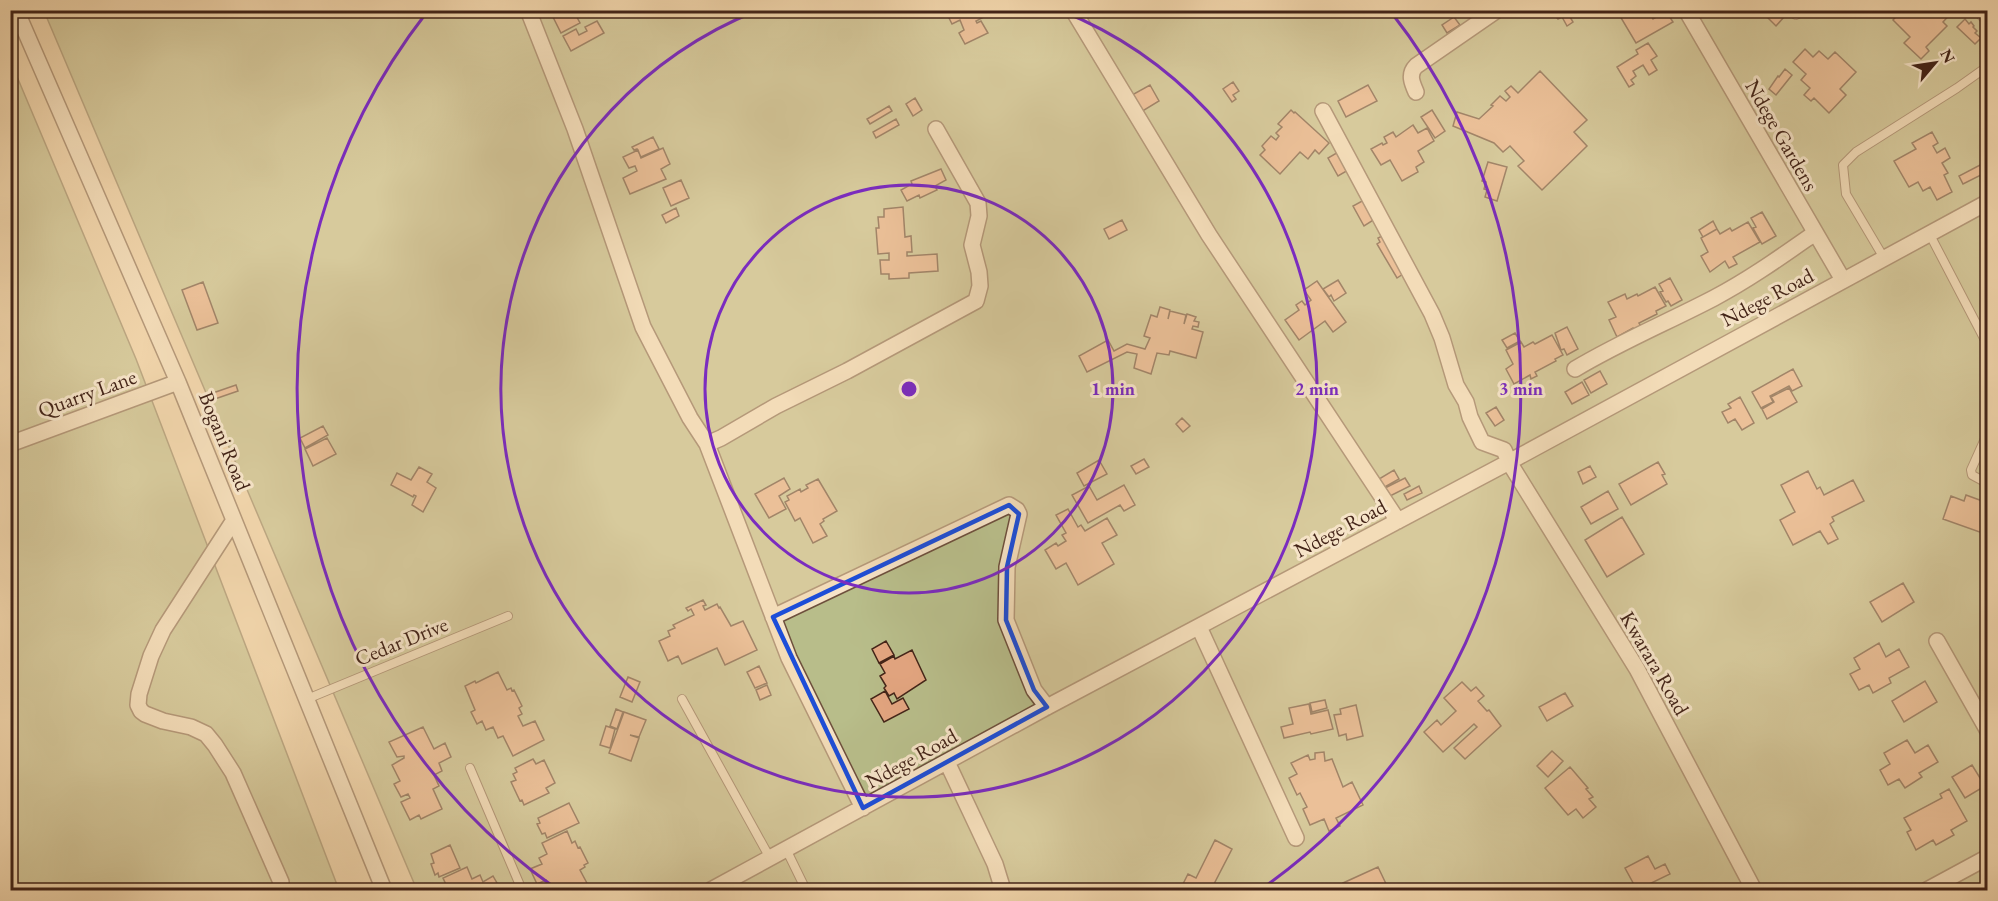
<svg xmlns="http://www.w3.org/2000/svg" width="1998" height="901" font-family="'EB Garamond',serif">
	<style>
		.green { fill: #b8bd8a; stroke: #7e7051; stroke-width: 1.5 }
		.building { fill: #e4a681; stroke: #432418; stroke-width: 1.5 }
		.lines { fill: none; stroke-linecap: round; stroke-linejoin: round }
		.service-casing { stroke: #6e503d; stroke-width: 10 }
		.minor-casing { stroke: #6e503d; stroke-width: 18 }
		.service { stroke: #f6e4c8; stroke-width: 8 }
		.minor { stroke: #f6e4c8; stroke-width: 15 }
		.marked { fill: none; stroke: #1d4ed8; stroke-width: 4.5; stroke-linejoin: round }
		.ring { fill: none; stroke: #7b2cbf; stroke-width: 3 }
		.labels { text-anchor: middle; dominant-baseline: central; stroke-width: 6; stroke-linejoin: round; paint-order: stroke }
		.street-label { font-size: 21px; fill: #432418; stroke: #f6e4c8 }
		.centre { fill: #7b2cbf; stroke: #f6e4c8; stroke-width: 3 }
		.ring-label { font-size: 18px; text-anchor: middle; font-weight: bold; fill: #7b2cbf; stroke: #f6e4c8; stroke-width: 6; stroke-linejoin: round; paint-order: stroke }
	</style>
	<rect width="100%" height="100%" fill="#f1d5ab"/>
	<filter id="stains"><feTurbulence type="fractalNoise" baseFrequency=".00333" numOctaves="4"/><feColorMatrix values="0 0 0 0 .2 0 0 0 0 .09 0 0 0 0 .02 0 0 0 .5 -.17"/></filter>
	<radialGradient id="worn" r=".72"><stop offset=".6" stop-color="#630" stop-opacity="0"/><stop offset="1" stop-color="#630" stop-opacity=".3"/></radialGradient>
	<!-- green -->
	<path class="green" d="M44,11H1987V890H417Z
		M10,60L136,359L339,890H11Z"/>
	<!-- building -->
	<path class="building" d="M566,10H573L580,23L561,33L553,17Z
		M945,10H984L981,12L984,17L976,21L977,23L981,21L988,33L965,44L959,33L964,30L960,20L952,24Z
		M1550,10H1566L1573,22L1567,26L1562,17L1558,19Z
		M1603,10H1648L1653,19L1666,11L1673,22L1636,43L1617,11L1606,17Z
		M1766,10H1777L1784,17L1776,26L1763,13Z
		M1902,10H1954L1943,22L1947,26L1926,47L1929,51L1921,59L1904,43L1910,37L1893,20Z
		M1454,17L1460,25L1447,33L1442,25Z
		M1965,19L1969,24L1971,22L1974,26L1973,27L1977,31L1975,33L1981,38L1975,44L1957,27Z
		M597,21L604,33L571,51L563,36L576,29L579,35L587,31L585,27Z
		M1648,43L1657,56L1651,60L1657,70L1649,75L1643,65L1633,71L1636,76L1631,80L1634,84L1629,87L1617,67L1638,54L1636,50Z
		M1805,49L1813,57L1819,51L1828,59L1835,52L1856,72L1840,89L1846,95L1829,113L1814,98L1811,101L1804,95L1810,88L1801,80L1806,74L1793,62Z
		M1785,69L1792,75L1776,95L1769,89L1778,76L1779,77Z
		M1540,71L1587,120L1574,132L1587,146L1542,190L1518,166L1524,161L1510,146L1503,152L1494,143L1453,126L1457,112L1479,119L1493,106L1491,105L1500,96L1506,101L1510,97L1505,91L1511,86L1518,93Z
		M1233,82L1239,91L1233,95L1236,99L1232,102L1223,89Z
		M1150,85L1159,101L1141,112L1132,95Z
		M1368,85L1377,101L1346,117L1338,101Z
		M915,98L922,110L913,116L906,104Z
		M889,106L892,111L870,124L867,119Z
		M1291,110L1294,113L1295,112L1329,143L1319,154L1315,150L1308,159L1300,152L1280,174L1260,155L1265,150L1262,146L1271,136L1276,140L1279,136L1276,133L1282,127L1278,124Z
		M1432,110L1445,131L1435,138L1421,117Z
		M896,119L899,125L876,138L873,132Z
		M1413,125L1418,133L1427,128L1434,141L1418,151L1424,162L1416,167L1418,172L1402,181L1390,160L1381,165L1371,149L1382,143L1383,145L1387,143L1384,137L1393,132L1396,137Z
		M1932,132L1938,143L1933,146L1937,153L1945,148L1950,158L1942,163L1948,173L1944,175L1952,192L1937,200L1930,187L1923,191L1918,182L1909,187L1894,161L1916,149L1912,143Z
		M653,137L659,149L641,157L637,149L634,150L632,147Z
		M663,148L670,164L661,169L666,179L630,194L623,178L637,171L635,166L629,168L623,157L638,150L641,158Z
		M1340,151L1350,169L1338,176L1328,158Z
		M1488,162L1507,167L1497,201L1485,197L1487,190L1484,189L1486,182L1482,181Z
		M1982,164L1987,172L1963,184L1959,176Z
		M941,169L946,180L935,186L937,190L920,198L919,195L907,201L901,190L912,184L911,181Z
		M681,180L689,198L671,206L663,188Z
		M1364,200L1375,219L1364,226L1353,206Z
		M903,207L905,237L911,236L912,252H907V256L937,254L938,271L909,273V278L889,279V274H881L880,260H889V253L878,254L876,228H879L878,217H884V209Z
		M676,208L679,216L666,223L662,215Z
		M1762,212L1776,236L1762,244L1753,228L1756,227L1751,218Z
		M1122,220L1127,230L1109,239L1104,229Z
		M1713,221L1717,229L1703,237L1699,230Z
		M1748,222L1760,242L1733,257L1737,264L1729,268L1725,261L1710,272L1701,256L1708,252L1701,238L1717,229L1720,234L1730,228L1732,231Z
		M1384,235L1406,272L1397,278L1377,244L1380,242L1378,238Z
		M1670,278L1682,300L1671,306L1668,301L1666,302L1660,292L1663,291L1659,284Z
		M1338,280L1346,293L1334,301L1331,295L1329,297L1323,289Z
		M1317,281L1346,322L1333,332L1325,321L1299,340L1285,320L1299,310L1296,305L1302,301L1305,305L1311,300L1304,290Z
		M203,282L218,323L197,330L182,290Z
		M1655,287L1666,306L1656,311L1657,314L1639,323L1642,328L1635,332L1633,328L1617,337L1609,320L1616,317L1608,302L1625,294L1627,299L1637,294L1638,296Z
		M1160,307L1170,310L1168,319L1170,311L1186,315L1184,324L1187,314L1196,317L1194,321L1199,322L1198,327L1193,326L1192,329L1203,332L1196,358L1170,351L1169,355L1157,353L1151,374L1134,368L1137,354L1127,352L1087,372L1079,356L1108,340L1114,351L1127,344L1145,349L1150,338L1144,336L1151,315L1157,317Z
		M1567,327L1578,349L1567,355L1564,349L1561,350L1555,333Z
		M1515,333L1520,341L1507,348L1502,340Z
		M1552,335L1563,355L1555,359L1556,361L1535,372L1537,376L1531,379L1530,375L1514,384L1506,369L1513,364L1506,350L1521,342L1524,347L1533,342L1535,344Z
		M1793,369L1802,386L1792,391L1789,386L1770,396L1773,402L1761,408L1752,392Z
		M1600,371L1607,384L1591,393L1584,380Z
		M1582,382L1589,395L1572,404L1565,392Z
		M236,385L238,391L209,401L207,395Z
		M1789,388L1797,402L1767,419L1762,409L1774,402L1771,397Z
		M1740,397L1754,423L1742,430L1735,419L1728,423L1722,412L1731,408L1728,404Z
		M1496,407L1504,420L1495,426L1486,413Z
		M1182,418L1190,426L1183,432L1176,424Z
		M323,426L328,435L305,448L300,438Z
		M327,438L336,454L313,466L305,449Z
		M1144,459L1149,467L1136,474L1131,466Z
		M1099,460L1107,474L1084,486L1077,473Z
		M1658,462L1665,474L1662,475L1667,484L1631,505L1619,484Z
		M1590,466L1596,477L1583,484L1578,472Z
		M419,467L432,474L427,482L436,488L423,512L412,505L416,496L414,495L413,497L391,485L397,473L411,480Z
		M1394,470L1399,479L1383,488L1379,479Z
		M1808,471L1817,489L1820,487L1824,495L1853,480L1864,501L1832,517L1834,521L1830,524L1838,539L1828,544L1820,531L1793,545L1780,520L1795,512L1781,485Z
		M784,478L790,489L779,496L786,509L769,518L755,494Z
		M1405,478L1410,486L1390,496L1385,488Z
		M818,479L837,511L823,519L824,521L820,524L827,536L813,543L800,518L795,521L785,502L789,500L787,496L800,489L801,492L808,488L806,485Z
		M1124,485L1135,505L1124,511L1120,505L1088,523L1072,495L1089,486L1097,500Z
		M1419,486L1422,493L1407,500L1404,494Z
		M1608,491L1618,509L1591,524L1581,507Z
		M1966,495L1985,502L1983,507L1988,509V535L1943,519L1951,496L1964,501Z
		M1068,509L1078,527L1081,525L1085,531L1107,518L1117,535L1102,543L1114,564L1078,585L1066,563L1056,569L1045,550L1056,543L1058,546L1066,541L1062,535L1066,533L1056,515Z
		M1622,517L1644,554L1607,577L1585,540Z
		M1903,583L1914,602L1882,622L1870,602Z
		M703,600L706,605L703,606L705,610L717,604L719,608L720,607L731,626L743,621L757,650L725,665L717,648L682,664L678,656L668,661L659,641L670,636L668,631L675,628L673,625L694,615L691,609L688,611L686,608Z
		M886,641L894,655L879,663L872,649Z
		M1879,643L1886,657L1899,649L1909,667L1889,678L1891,683L1873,693L1869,685L1859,690L1850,674L1860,669L1854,658Z
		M912,650L926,680L897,699L894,693L889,696L884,688L886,686L880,676L885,673L880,664L894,656L895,659Z
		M759,666L767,683L755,688L747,672Z
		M498,672L507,690L511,688L512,691L514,690L522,706L519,708L522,714L518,716L523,726L535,721L544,740L513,756L503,736L498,738L493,727L486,730L482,721L477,724L471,712L475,710L465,686L475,681L476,683Z
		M628,677L640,682L632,702L620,697Z
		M1925,681L1937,702L1904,722L1892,701Z
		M1462,682L1471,691L1476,687L1484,696L1478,701L1487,711L1489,710L1501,726L1465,759L1454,748L1477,727L1474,724L1443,752L1424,732L1437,720L1441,725L1456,711L1444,698Z
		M767,685L771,695L760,700L756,690Z
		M885,691L892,704L903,698L909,709L884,722L871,699Z
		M1565,693L1573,706L1547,721L1539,707Z
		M1325,700L1327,708L1312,712L1310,703Z
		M1309,704L1311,714L1328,710L1333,729L1311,734L1310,732L1284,738L1281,727L1293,724L1289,708Z
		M1356,705L1363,736L1347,740L1346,734L1339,736L1334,715L1341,714L1340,709Z
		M616,709L623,712L617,729L610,726Z
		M624,712L646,720L639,737L630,735L639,738L631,761L609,753Z
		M606,726L615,729L610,748L600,745Z
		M423,727L434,749L445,743L451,757L439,763L442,771L434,775L439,786L433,789L442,809L421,819L419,815L410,820L401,802L410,798L408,794L401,797L394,784L400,781L392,765L404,758V756L397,757L389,742Z
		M1907,740L1915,753L1928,745L1938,762L1919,773L1922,777L1905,788L1899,779L1888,785L1880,770L1890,764L1884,753Z
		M1552,751L1563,761L1548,777L1537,766Z
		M1324,752L1325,761L1332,759L1343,787L1352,782L1363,805L1336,818L1340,826L1329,831L1324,819L1310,825L1303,809L1307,807L1300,793L1297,795L1289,778L1297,774L1291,763L1308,755L1310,760L1315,759V753Z
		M533,759L536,764L544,760L555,783L546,788L549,793L524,805L522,800L520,801L511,782L516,780L513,774L517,772L515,768Z
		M1972,765L1985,786L1965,798L1952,777Z
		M1570,767L1588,788L1586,789L1593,797L1589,799L1596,807L1583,818L1576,809L1568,815L1545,788Z
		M1949,789L1967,821L1951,830L1954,835L1936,845L1933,840L1916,850L1907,832L1911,830L1904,818L1942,798L1940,794Z
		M569,803L579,823L547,838L545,833L542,834L537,824L540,823L538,818Z
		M567,831L572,843L575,841L578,848L580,847L588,863L584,865L585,867L580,870L588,885L576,890H555L553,887L550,889L546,880L537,884L530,869L542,864L539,858L547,854L542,843Z
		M1215,840L1232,849L1213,886L1217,888L1216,890H1180L1188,874L1196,878Z
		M450,845L460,868L439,877L438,873L435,875L431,864L434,863L431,854Z
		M1648,856L1655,869L1665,864L1670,874L1637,890L1625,868Z
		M467,867L472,879L480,875L483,882L493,876L501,890H446L448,889L443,878Z
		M1378,867L1389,890H1346L1343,883Z"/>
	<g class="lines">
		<defs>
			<path id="service" d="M1976,10L1988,23
				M1796,15L1805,10
				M1929,233L1988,346
				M1884,258L1846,194L1843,165L1856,152L1957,88L1988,66
				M1985,482L1972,475L1971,470L1988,432
				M307,699L508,616
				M682,699L770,858
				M470,768L522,890
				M786,849L806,890"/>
			<path id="minor" d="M16,10L178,382L384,890
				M528,10L575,129L643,327L690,418L707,444L721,438L776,406L847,371L976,301L980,286L979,272L972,245L979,216L978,203L936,129
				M1073,10L1209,235L1398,521
				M1686,10L1843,280
				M1416,92C1412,83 1408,74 1416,66L1497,10
				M1323,111L1432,314L1442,338L1456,385L1466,402L1470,417L1482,442L1504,450L1509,462L1637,669L1754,890
				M1575,369C1620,342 1668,322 1714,298C1750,279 1782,256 1815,233
				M10,444L178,382
				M707,444L789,658L863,808
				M234,520L163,630L151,656L139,694L138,705L141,711L145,714L163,721L191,727L206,734L215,745L233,773L281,882V890
				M773,617L1009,505L1017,510L1019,514L1007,567L1006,620L1034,690L1047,707
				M1199,627L1296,838
				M1937,641L1988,731
				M947,762L995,864L1003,890
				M711,890L1047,707L1509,462L1988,202
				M1927,890L1988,857"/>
		</defs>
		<!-- service casing -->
		<use href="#service" class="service-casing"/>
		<!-- minor casing -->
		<use href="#minor" class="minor-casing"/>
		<!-- service -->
		<use href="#service" class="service"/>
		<!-- minor -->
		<use href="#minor" class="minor"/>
	</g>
	<!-- marked area -->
	<path d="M0 0H1998V901H0ZM1009,505L1019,514L1007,567L1006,620L1034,690L1047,707L863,808L773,617Z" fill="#f1d5ab" fill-opacity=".55" fill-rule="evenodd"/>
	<path class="marked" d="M1009,505L1019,514L1007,567L1006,620L1034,690L1047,707L863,808L773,617Z"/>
	<!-- distance rings -->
	<g class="ring">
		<circle cx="909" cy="389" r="204"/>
		<path d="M1062 11A408 408 0 1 1 756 11"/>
		<path d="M558 890A612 612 0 0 1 427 12M1391 12A612 612 0 0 1 1260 890"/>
	</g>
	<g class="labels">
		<!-- street labels -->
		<g class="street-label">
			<text transform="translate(1782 135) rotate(60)">Ndege Gardens</text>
			<text transform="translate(1767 297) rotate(-28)">Ndege Road</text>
			<text transform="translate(87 393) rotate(-20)">Quarry Lane</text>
			<text transform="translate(225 441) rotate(68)">Bogani Road</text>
			<text transform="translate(1340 528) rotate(-28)">Ndege Road</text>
			<text transform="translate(401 641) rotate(-22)">Cedar Drive</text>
			<text transform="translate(1655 663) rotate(60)">Kwarara Road</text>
			<text transform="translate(911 758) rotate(-29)">Ndege Road</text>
		</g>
	</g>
	<circle cx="909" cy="389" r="9" class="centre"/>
	<g class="ring-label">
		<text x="1113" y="395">1 min</text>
		<text x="1317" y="395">2 min</text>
		<text x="1521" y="395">3 min</text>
	</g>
	<!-- margin -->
	<rect width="1998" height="901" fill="none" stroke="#f1d5ab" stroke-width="36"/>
	<rect x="12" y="12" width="1974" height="877" fill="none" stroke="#432418" stroke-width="3"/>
	<rect x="18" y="18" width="1962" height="865" fill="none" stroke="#432418" stroke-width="1.5"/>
	<!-- north arrow -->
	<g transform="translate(1935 63) rotate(61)" stroke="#f6e4c8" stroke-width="4.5" paint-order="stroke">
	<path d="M0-4.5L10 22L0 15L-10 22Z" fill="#432418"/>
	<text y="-9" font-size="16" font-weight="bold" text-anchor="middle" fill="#432418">N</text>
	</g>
	<rect width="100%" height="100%" filter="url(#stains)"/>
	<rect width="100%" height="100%" fill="url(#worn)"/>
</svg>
